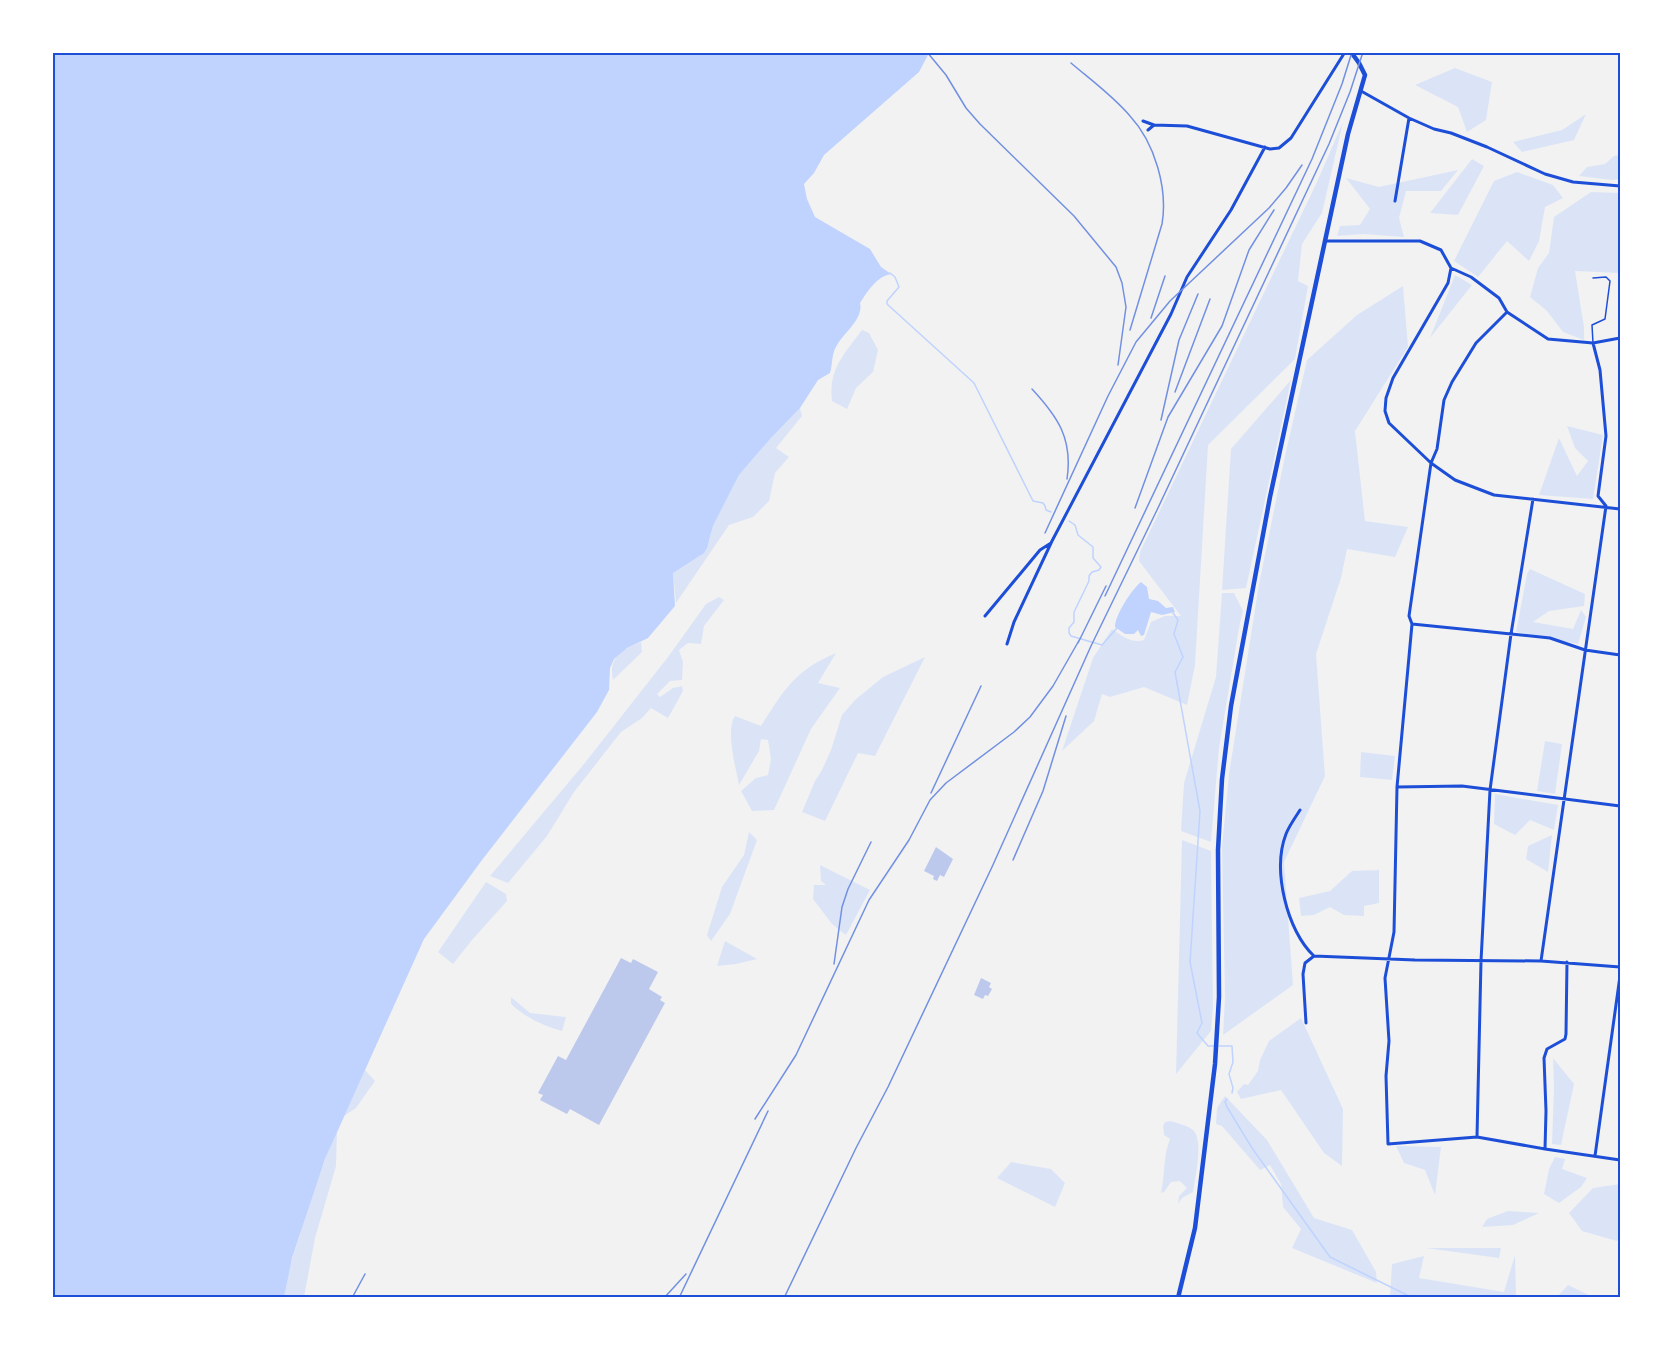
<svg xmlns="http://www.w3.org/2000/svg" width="1673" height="1350" font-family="Georgia,serif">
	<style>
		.green { fill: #dbe4f7 }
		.water { fill: #bfd3fe }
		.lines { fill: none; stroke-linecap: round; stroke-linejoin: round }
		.stream { stroke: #bfd3fe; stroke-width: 1.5 }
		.building { fill: #bdc9ec }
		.service { stroke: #1d4ed8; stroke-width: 1.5 }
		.minor { stroke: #1d4ed8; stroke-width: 3 }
		.primary { stroke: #1d4ed8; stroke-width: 4.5 }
		.rail { stroke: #7290e2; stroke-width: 1.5 }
		.neatline { fill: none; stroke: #1d4ed8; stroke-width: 2 }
	</style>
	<rect width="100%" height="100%" fill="#f2f2f2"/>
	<!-- green -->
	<path class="green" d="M1455,68L1492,82L1486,120L1467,132L1458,107L1415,85Z
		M1586,114L1574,140L1522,152L1513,142L1562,130Z
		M1343,122L1322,213L1302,244L1298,281L1308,286L1295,359L1208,445L1195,665L1187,705L1144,687L1110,697L1102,694L1094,721L1062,751L1093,658L1112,629C1122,636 1132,644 1144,640L1151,622L1165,616H1181L1139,561L1140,552L1317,182Z
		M1620,155V179L1612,180L1579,176L1587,167L1605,164L1614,156Z
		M1472,159L1484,166L1458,215L1430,213Z
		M1458,170L1441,191H1406L1399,218L1404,237L1363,234L1337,236L1340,226L1360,225L1370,209L1346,178L1379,187Z
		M1517,172L1553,185L1563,198L1545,207L1539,241L1529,261L1507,241L1478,277L1454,261L1494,181Z
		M1591,192L1620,193V273L1575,271L1584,327V340L1563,332L1547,311L1530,297L1538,268L1549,253L1554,217Z
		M1455,275L1472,285L1430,338Z
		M1403,286L1408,347L1355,431L1365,521L1408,527L1395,557L1347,549L1341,578L1316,654L1325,776L1284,862L1293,985L1223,1035L1225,997L1222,847L1229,774L1259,584L1285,456L1307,360L1357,315Z
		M862,330L869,333L878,350L873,372L856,388L847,409L832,401C828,370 844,354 862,330Z
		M1291,380L1246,588L1222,590L1231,449Z
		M800,408L802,416L776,448L789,457L775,473L769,501L753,517L729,525L676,603L673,573L709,541L713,526L739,475L771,438Z
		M1567,426L1603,435L1593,499L1539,495L1559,438L1577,476L1588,461L1575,448Z
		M1530,569L1585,594L1584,606L1549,611L1533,622L1573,629L1581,610L1586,617L1578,644L1516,632L1527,574Z
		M1222,593H1234L1243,611L1239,628L1219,748L1211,842L1181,831L1184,783L1216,677Z
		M719,597L724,600L704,626L701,644L688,643L679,650L683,662L682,680L670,681L657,694L660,697L673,688L682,686L683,691L668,718L651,708L642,718L621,732L574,792L547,836L508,883L490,876L584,764L668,657L706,604Z
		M641,642L642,652L613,680C608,656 622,650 641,642Z
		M836,653L818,683L840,688L811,729L774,810L752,811L741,791L756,778L768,775L771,759L768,740L761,739L759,751L739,785C736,768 725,730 735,716L761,726C784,690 795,670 836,653Z
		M925,657L875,756L858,753L825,821L802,812L815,781L822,770L831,750L842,715L855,700L883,677Z
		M1545,741L1562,744L1555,794L1537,791Z
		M1361,752L1395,756L1392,780L1360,777Z
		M1495,794L1558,805L1554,830L1530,820L1515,835L1494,824Z
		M749,832L757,840L730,914L711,941L707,935L722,887L744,855Z
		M1552,835L1548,872L1526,859L1528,846Z
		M1182,840L1211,851L1213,1006L1211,1031L1176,1074Z
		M820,865L870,890L846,935L832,924L813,899L814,885H826L821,881Z
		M1379,870V903L1364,906V916L1344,915L1330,907L1314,915L1301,916L1299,898L1330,891L1352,871Z
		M486,882L506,894L507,901L472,940L453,964L438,952Z
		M725,941L757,959L736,964L717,966Z
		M511,997L530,1013L566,1017L562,1031C543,1026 525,1017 511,1004Z
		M1301,1018L1343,1109L1342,1166L1324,1153L1281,1090L1241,1099L1237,1092L1244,1084L1248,1085L1258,1071L1260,1060L1269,1041Z
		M1553,1058L1574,1084L1561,1145L1552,1144L1554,1088Z
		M365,1070L375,1081L356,1108L344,1116Z
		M1225,1096L1267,1140L1314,1218L1352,1230L1376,1272L1377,1283L1292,1248L1301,1229L1283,1207L1281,1184L1270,1165L1260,1170L1222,1126L1216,1124L1217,1108Z
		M1170,1121C1177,1123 1187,1125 1193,1130C1204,1140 1195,1178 1193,1192L1182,1198L1178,1204L1179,1196L1187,1188L1180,1181L1171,1182L1164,1192L1161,1193C1165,1175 1163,1156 1170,1139L1164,1135L1163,1126L1165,1122Z
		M337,1131L336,1166L315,1238L304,1297L284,1298C286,1277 292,1258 299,1238C310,1202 321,1166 337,1131Z
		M1396,1146L1441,1147L1435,1195L1425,1170L1404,1163Z
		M1555,1157L1565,1159L1562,1169L1587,1178L1581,1187L1559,1203L1544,1194L1549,1169Z
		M1011,1162L1051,1169L1065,1183L1055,1207L997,1178Z
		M1620,1184V1234L1617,1241L1582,1231L1569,1213L1593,1188Z
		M1508,1211L1539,1213L1513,1225L1482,1227L1487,1219Z
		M1426,1248H1501L1499,1258Z
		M1515,1255L1516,1297H1390L1392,1264L1424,1256L1419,1278L1504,1292Z
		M1568,1285L1593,1297H1557Z"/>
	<!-- water -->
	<path class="water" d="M52,53H929L919,72L824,155L814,173L804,184L807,199L815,217L870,249L881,267L891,274C876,277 868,291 860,303C864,318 844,333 837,345C831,354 833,364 830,373L818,380L800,408L771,438L739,475L713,526L707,548L704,553L673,573L675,606L648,638L627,648L614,659L610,668L609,690L597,712L482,860L424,939L325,1159L292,1258L284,1297H53Z
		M1141,582L1147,587L1149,599L1158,601L1166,608L1173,607L1175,612L1162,615L1151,612L1144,635L1141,636L1138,630L1134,634H1125L1115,627C1115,615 1132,589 1141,582Z"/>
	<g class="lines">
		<!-- stream -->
		<path class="stream" d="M890,273L895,277L899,287L887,301V304L974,383L1033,501L1043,503L1045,506L1046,510L1051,512
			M1069,521L1075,525L1078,535L1093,547V558L1101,567L1099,570L1092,572L1089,576V581L1074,612V622L1069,628V633L1071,636L1102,645L1117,628
			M1173,613L1178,620L1174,634L1183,657L1175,672L1200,811L1190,962L1202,1023L1197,1033L1208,1046H1214
			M1219,1046H1232L1233,1062L1229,1074L1233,1088L1232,1093
			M1227,1099L1225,1102L1227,1107L1252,1148L1330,1257L1413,1298"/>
	</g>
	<!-- building -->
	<path class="building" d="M936,847L953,859L944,877L940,875L937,881L933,879L934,876L924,871Z
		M621,958L631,963L633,959L658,972L649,989L662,997L660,1000L665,1003L599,1125L570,1109L567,1114L540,1100L543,1095L538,1093L558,1056L566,1060Z
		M981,978L991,983L989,987L992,989L988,996L985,995L983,999L974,995Z"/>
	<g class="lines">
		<!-- service -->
		<path class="service" d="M1593,343L1592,325L1605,319L1610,281L1606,277L1593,278"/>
		<!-- minor -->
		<path class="minor" d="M1361,91L1409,118L1434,129L1451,133L1487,147L1545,174L1573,182L1620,186
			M1143,121L1154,125
			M1148,130L1154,125L1187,126L1270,149L1279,148L1291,138L1345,52
			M1395,201L1409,118
			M1325,241H1420L1441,250L1451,268L1471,277L1499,298L1507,312L1548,339L1593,343L1620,338
			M1451,268L1448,283L1393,378L1386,398L1385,411L1389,423L1431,463L1455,480L1494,495L1620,509
			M1507,312L1476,343L1452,382L1444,400L1437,449L1431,463L1409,616L1412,624L1397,787L1394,932L1385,978L1389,1041L1386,1076L1388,1144L1477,1137L1545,1149L1620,1160
			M985,616L1040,550L1051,543
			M1412,624L1550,638L1585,650L1620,655
			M1007,644L1014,622L1052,541L1171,314L1187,277L1231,210L1265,147
			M1397,787L1462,786L1620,806
			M1300,810C1295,818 1289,826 1286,834C1272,870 1287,931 1314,956
			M1314,956L1415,960L1541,961L1620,967
			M1541,961L1606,506L1598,496L1606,436L1600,370L1593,343
			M1306,1023L1303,974L1305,963L1314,956
			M1477,1137L1481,961L1490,790L1511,634L1533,499
			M1545,1149L1546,1111L1544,1058L1547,1049L1565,1039L1566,1034L1567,962
			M1595,1156L1620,976"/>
		<!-- primary -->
		<path class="primary" d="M1178,1298L1195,1228L1215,1064L1219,997L1218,850L1222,779L1231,706L1270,497L1348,134L1365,75L1359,63L1351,52"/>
		<!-- rail -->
		<path class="rail" d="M927,52L946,75L966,108L980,124L1074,216L1116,267L1122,283L1126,307L1118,365
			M1071,63C1091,80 1113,96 1130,116C1155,143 1168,189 1162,224L1130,330
			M1151,318L1165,276
			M1032,389C1058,417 1073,439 1067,479
			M1175,392L1210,299
			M1161,420L1179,340L1198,294
			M1135,508L1168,417L1222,326L1249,250L1274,210
			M1045,533L1108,396L1136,342L1170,301L1269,208L1286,188L1302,165
			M1105,596L1312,159L1342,84L1352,52
			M1078,643L1106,586
			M931,793L981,686
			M1013,860L1043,791L1066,716
			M834,964L842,907L848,889L871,842
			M755,1119L796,1055L869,900L909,840L930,800L946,783L1014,732L1030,717L1053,686L1081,637
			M352,1298L365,1274
			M664,1298L686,1274
			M679,1298L768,1111
			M784,1298L856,1148L888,1087L992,867L1091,646L1157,510L1329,144L1350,92L1363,52"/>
	</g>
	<!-- border -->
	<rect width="1673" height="1350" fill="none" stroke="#ffffff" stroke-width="108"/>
	<rect x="54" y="54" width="1565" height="1242" class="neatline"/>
</svg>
